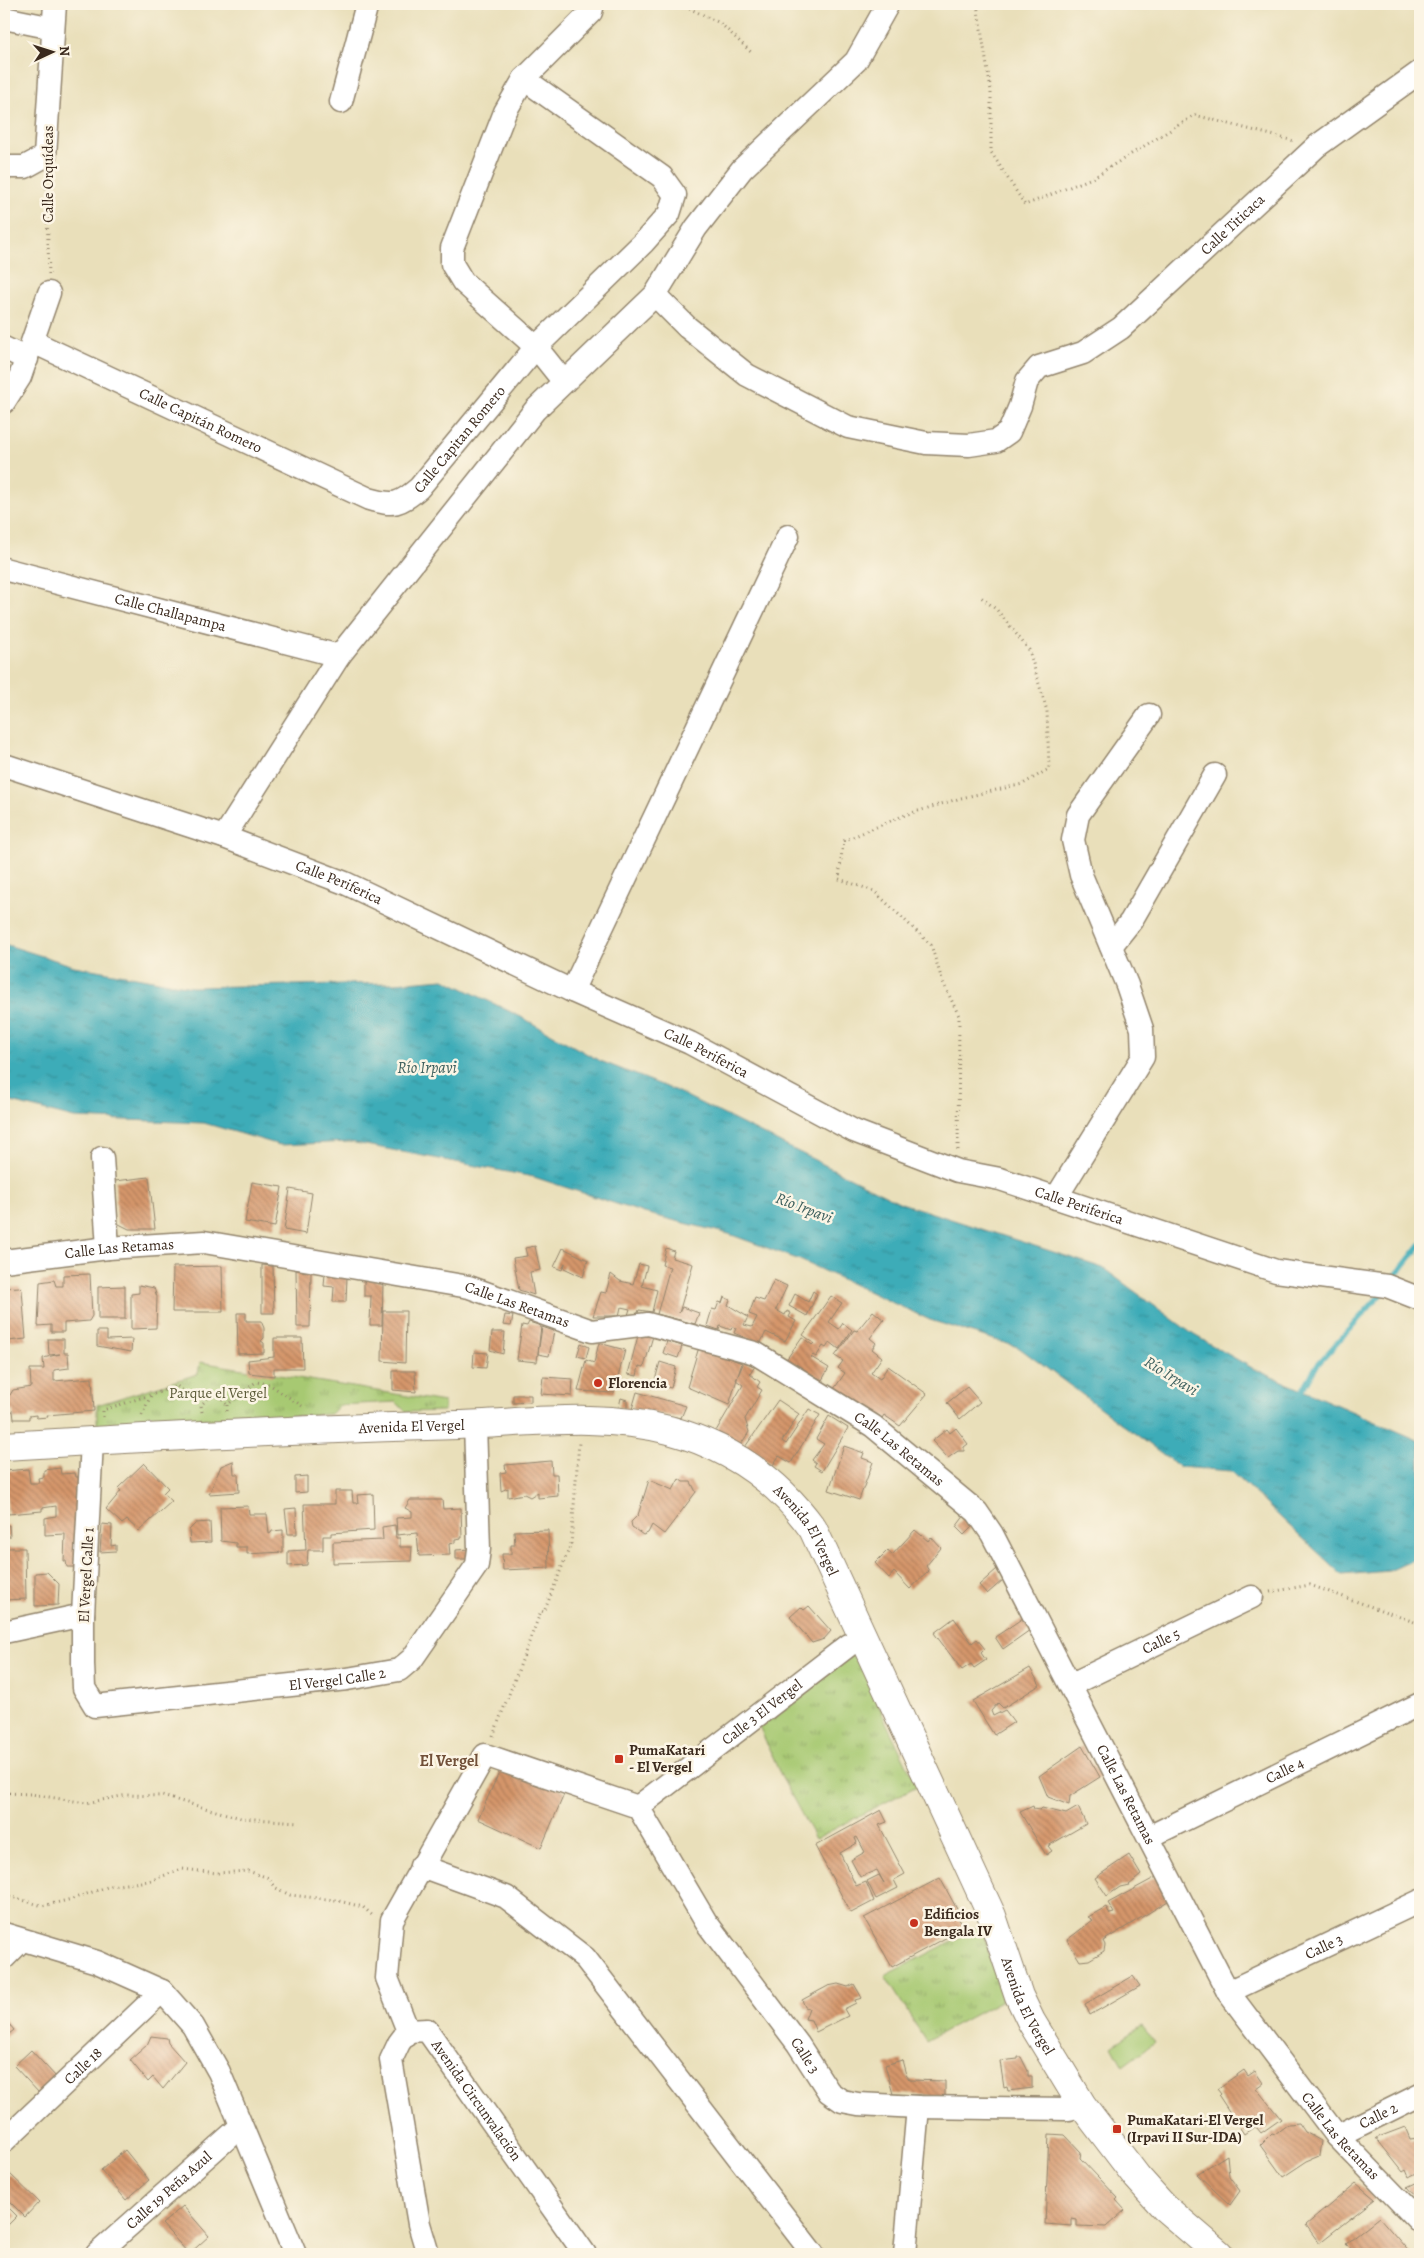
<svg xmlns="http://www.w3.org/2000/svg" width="1424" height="2258" font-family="Alegreya,serif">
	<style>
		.grass { fill: url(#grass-tufts); stroke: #717a48 }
		.pitch { fill: #a7c972; stroke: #717a48 }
		.water { fill: url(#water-ripples); stroke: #3c6b6b }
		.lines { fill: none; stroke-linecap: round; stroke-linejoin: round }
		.stream { stroke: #3cacb8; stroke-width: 5.5 }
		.building { fill: url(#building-back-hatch) }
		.minor-casing { stroke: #92846c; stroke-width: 25 }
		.major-casing { stroke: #92846c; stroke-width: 30 }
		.path { stroke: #92846c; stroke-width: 3; stroke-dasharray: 1 4; stroke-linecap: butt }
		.minor { stroke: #fff; stroke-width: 22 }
		.major { stroke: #fff; stroke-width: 28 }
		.poi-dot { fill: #c8321e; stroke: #fcf5e5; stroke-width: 2 }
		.labels { text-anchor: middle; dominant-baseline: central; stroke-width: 5; stroke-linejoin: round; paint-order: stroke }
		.street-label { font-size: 15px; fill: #3b2a1e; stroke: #fcf5e5 }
		.poi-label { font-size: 15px; font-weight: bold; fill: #3b2a1e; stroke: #fcf5e5; text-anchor: start }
		.park-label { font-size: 15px; fill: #5b5a37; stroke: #fcf5e5 }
		.water-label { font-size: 16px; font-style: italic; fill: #3b5e5c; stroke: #fcf5e5 }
		.neighbourhood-label { font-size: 16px; font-weight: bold; fill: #715039; stroke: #fcf5e5 }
	</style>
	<defs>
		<pattern id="grass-tufts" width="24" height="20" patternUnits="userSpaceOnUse" patternTransform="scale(1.25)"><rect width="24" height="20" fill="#a7c972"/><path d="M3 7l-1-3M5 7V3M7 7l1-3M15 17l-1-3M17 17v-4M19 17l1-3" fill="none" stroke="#89a35d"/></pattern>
		<pattern id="water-ripples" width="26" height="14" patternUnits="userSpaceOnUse" patternTransform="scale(1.25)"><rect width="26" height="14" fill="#3cacb8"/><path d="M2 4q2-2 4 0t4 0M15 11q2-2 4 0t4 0" fill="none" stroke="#348c95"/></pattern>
		<pattern id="building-back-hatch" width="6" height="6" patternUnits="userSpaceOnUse" patternTransform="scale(1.25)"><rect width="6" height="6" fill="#d5966b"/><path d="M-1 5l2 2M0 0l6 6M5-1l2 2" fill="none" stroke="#ae7b57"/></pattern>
	</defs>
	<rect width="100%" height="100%" fill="#fcf5e5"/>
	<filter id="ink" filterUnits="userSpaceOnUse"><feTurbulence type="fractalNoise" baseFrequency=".02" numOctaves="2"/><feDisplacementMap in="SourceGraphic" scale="10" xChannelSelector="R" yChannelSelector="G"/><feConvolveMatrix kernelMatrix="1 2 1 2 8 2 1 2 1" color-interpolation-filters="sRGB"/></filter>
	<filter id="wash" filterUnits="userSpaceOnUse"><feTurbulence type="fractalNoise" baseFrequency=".0096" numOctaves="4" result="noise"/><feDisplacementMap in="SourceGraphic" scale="20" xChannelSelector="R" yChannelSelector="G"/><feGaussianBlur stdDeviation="1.12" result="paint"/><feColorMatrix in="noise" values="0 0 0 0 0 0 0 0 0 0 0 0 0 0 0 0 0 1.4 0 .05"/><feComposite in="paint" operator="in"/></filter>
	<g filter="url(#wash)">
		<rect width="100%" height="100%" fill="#e9dfba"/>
		<!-- grass -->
		<path class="grass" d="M200,1362L444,1402V1411L406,1412L396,1402L340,1405L331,1414L97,1427V1405L198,1374Z
			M851,1655L860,1659L886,1722L917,1786L815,1839L781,1776L759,1726Z
			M981,1926L1002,2000L926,2041L885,1976Z"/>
		<!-- pitch -->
		<path class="pitch" d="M1142,2026L1155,2042L1123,2066L1112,2046Z"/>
		<!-- water -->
		<path class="water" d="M4,944L74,966L192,987L395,983L444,979L523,1018L598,1060L674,1090L901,1203L1103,1268L1194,1335L1254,1369L1420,1441V1557L1389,1571L1342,1575L1231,1471L1180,1467L1018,1347L930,1320L800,1260L729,1234L644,1213L534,1177L350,1142L280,1145L204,1123L74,1118L4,1100Z"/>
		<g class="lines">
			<!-- stream -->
			<path class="stream" d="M1390,1283L1420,1245
				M1300,1395L1317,1365L1383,1292"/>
		</g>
		<g id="blocks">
			<!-- building -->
			<path class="building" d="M149,1177L155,1229H129L117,1223L115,1181Z
				M252,1182L282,1187L275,1227L245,1222Z
				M290,1189L312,1193L306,1234L284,1230Z
				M535,1246L540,1270L530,1272L534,1295L519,1290L513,1258L527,1256L525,1248Z
				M563,1248L588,1260L583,1277L564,1268L565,1263L562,1270L554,1267Z
				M666,1248L674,1251L672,1258L693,1264L679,1313L682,1307L699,1313L695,1324L657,1314L670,1267L662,1265Z
				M639,1264L647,1266L642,1286L657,1290L652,1312L639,1310L637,1315H628L630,1309L621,1307L619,1316H593L601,1292L606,1293L611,1274L620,1281L633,1284Z
				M262,1265L273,1266L274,1313H262Z
				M222,1266L223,1312H172L173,1267Z
				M296,1270L311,1272L310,1327H297Z
				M90,1274L92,1316L89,1321L64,1323V1332H51V1325L38,1326L40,1282L54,1280L56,1286H63V1275Z
				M325,1274L347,1276L346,1302H333L334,1287L324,1286Z
				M364,1278L383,1282L382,1325H370L371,1296H364Z
				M774,1280L787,1286L776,1310L785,1315L787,1311L791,1313L789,1317L796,1321L785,1341L766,1332L760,1344L734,1333L736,1328L732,1327L731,1330L720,1326L719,1330L707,1326L712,1309L716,1310L719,1302L722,1303L724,1297L730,1300L728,1305L748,1317L744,1325L752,1327L757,1317L749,1314L755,1298L764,1301Z
				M139,1285L154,1288L157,1297L156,1328L131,1329V1294L139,1293Z
				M125,1286V1319H98V1287Z
				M19,1287L22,1290L26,1339L8,1341L7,1331L4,1332V1288Z
				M813,1291L817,1294L807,1316L789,1306L795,1294L808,1302Z
				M831,1296L842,1303L829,1322L839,1329L843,1323L852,1330L839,1349L830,1342L826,1348L823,1346L816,1357L813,1355L811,1357L829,1368L822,1380L786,1360L802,1337L812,1345L814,1343L803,1335Z
				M383,1311H406L405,1363L382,1361Z
				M873,1311L884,1320L870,1338L876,1343L872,1349L882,1357L871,1373L880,1379L888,1366L927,1394L900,1426L884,1415L880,1421L834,1389L845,1373L838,1368L843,1361L835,1356L854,1330L857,1331Z
				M237,1313H246V1321H261L264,1328V1338L261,1341L264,1343V1353L238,1354Z
				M505,1315L513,1316L511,1326L503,1325Z
				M529,1322L541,1326L537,1362L517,1360L522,1325L527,1326Z
				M542,1327L554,1331L549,1356L538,1354Z
				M97,1331H107V1340L132,1339L131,1352L97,1346Z
				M492,1332H505L503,1354L490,1350Z
				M639,1332L653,1336L644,1367L639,1366L637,1376L628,1374Z
				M274,1338H302L303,1368H274V1376L249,1373L248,1360L274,1357Z
				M48,1339H64V1353H68L69,1368L54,1370V1381L92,1378L94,1411L47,1415L48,1417L36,1418V1415L29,1416V1419H14L13,1411L4,1412V1395H10L13,1390L31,1387L30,1369H44L43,1358L60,1354L49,1355Z
				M667,1341L682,1346L678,1358L663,1353Z
				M581,1343L589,1347L586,1358L577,1356Z
				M599,1343L625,1350L614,1393L578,1391L586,1360L594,1363Z
				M699,1347L742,1363L729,1405L687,1387Z
				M474,1352L488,1353L486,1368L473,1367Z
				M660,1362L676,1367L671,1388L654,1384Z
				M744,1362L755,1366L750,1374L760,1382L757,1387L762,1390L745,1419L749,1432L741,1444L716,1431L743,1385L736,1380Z
				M393,1371H415L416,1392L393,1390Z
				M543,1377L573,1379L572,1396L541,1394Z
				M967,1387L980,1402L960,1419L947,1403Z
				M637,1392L686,1406L681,1418L632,1409Z
				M513,1395H531V1402L513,1403Z
				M621,1398L627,1400V1409L619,1407Z
				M778,1400L799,1414L782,1441L786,1444L809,1409L820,1415L791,1463L779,1456L773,1465L745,1447Z
				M829,1416L848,1428L822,1471L814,1466L816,1463L812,1460L824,1444L816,1439Z
				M956,1428L968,1444L964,1447V1451H958L948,1458L932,1441L947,1429L950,1433Z
				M844,1446L864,1453L862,1458L873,1462L859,1500L829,1490Z
				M233,1461L234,1474H238L239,1492L209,1494L221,1466Z
				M551,1461L552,1474H557L558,1496L538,1498V1492L530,1497L524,1494L508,1497V1488L501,1491L500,1473L506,1472L505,1465Z
				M144,1463L168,1488L163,1493L172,1501L139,1531L127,1520L122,1524L106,1509L121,1491L118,1488Z
				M60,1468L61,1474L75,1473L76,1477H79L76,1567H67L66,1561H64L65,1534L45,1535V1518L56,1516V1506L42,1508V1511L8,1514L4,1471L28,1469L30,1483H39L38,1478L44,1477V1470Z
				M307,1476V1492L295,1493V1477Z
				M679,1479L683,1482H691L696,1492L664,1534L652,1525L648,1533L643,1535L632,1527L631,1522L638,1515L649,1480L673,1490Z
				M335,1491H352L353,1503H358L357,1495L373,1494L374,1530L331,1533V1536H323V1550H308L307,1565L288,1566V1551L306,1550L304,1504H335Z
				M410,1500H442L443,1509L461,1508L462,1538L455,1539V1543L449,1544L450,1555L419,1556L417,1533L397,1535L396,1518L412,1517V1512L405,1508Z
				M248,1506L249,1514H267L269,1534L271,1533L272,1531L283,1530V1552L247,1554V1547H236V1543L221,1541L220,1507Z
				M296,1508L297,1534H288L285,1509Z
				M965,1515L975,1524L964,1535L956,1527Z
				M210,1522L211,1542L190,1543L189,1530L196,1523Z
				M102,1524L112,1525L111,1546L116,1545V1551L100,1552Z
				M9,1525L10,1537L4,1538V1526Z
				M395,1525L396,1538H400V1547H412L411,1561L333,1563V1542L383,1540L382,1527Z
				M548,1530L549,1568L503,1570L502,1554H511V1545H515L514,1531Z
				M915,1530L928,1541L931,1537L941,1548L926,1566L929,1571L910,1589L894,1572L889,1578L875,1563L888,1550L892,1555Z
				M4,1548H25L26,1599L4,1600V1576H7L6,1571H4Z
				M470,1549V1559H456V1550Z
				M997,1569L1003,1580L987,1594L979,1585Z
				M47,1572L59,1584L58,1605L35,1606V1573Z
				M809,1606L831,1631L824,1639L812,1643L790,1617L801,1607L804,1610Z
				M954,1618L972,1643L977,1639L985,1649L981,1653L986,1660L974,1668L971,1664L962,1670L934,1633Z
				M1023,1618L1030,1630L1003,1649L995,1637Z
				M1030,1668L1040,1685L1003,1708L998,1703L991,1711L993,1716L1005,1710L1014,1722L994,1735L973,1701Z
				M1082,1746L1100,1777L1070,1796L1069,1805L1048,1797L1039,1776Z
				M503,1764L565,1792L541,1848L478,1819Z
				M1033,1806L1034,1809L1040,1810L1042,1808L1066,1814L1078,1807L1086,1824L1048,1846L1052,1851L1046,1855L1020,1812Z
				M881,1810L887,1822L879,1825L905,1874L894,1880L898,1888L876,1899L867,1881L879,1875L884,1883L877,1870L860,1877L851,1860L865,1852L857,1837L855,1838L857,1843L840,1853L856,1886L866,1882L874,1901L851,1913L815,1846Z
				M1129,1855L1141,1875L1129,1885L1120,1887L1107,1896L1095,1878Z
				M1158,1876L1168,1901L1103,1941L1105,1945L1104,1951L1089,1960L1080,1961L1067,1940L1093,1920L1088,1917L1106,1907L1110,1914L1114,1913L1108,1903Z
				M940,1878L958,1911L955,1912L964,1928L892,1967L864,1918Z
				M1133,1976L1140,1986L1090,2015L1085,2004Z
				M838,1984L848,1987L854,1984L862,1998L855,2000L856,2003L844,2009L848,2016L816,2032L811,2020L805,2019L809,2008L805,2007L802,2000L828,1986Z
				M4,2018L14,2030L4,2038Z
				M151,2036L167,2038L168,2043L185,2062L163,2089L153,2077L148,2082L130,2060L147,2045Z
				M31,2050L57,2078L40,2094L14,2066Z
				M1018,2057H1021L1028,2071V2076H1032V2088L1008,2091L1007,2087L1004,2088L1000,2061L1018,2059Z
				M902,2060L906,2075L910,2080L945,2081V2096L893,2094L885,2065Z
				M1244,2070L1248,2076L1255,2071L1263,2083L1256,2088L1281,2119L1261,2133L1257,2128L1254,2127L1244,2134L1219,2096L1221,2094L1217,2089Z
				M1299,2123L1305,2132L1321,2141L1319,2156L1307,2161L1283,2177L1260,2145L1272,2133L1275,2134L1288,2124Z
				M1405,2127L1410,2139L1419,2138L1416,2129L1420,2127V2171L1409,2177L1406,2170L1403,2172L1376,2138Z
				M1049,2134L1065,2135L1081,2152L1080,2158L1118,2198L1116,2200L1125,2210L1106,2227L1077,2226V2220L1072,2219V2226L1045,2224Z
				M125,2150L149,2180L126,2200L101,2170Z
				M1227,2155L1229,2176L1240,2191L1230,2205L1197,2174Z
				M10,2174L39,2202L25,2217L4,2196V2180Z
				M1420,2181V2194L1415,2196L1407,2187Z
				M1356,2183L1375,2199L1319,2243L1306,2225Z
				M4,2203L17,2216L4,2229Z
				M183,2206L209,2236L189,2254L162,2224Z
				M1379,2217L1411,2254H1356L1346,2243Z"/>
		</g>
	</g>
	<g filter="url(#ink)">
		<use href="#blocks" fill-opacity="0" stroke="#92846c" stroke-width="1"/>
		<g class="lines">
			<defs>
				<g id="minor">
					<path d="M4,18L53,28"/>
					<path d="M341,102L367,4"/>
					<path d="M4,167H25L45,156L55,4"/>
					<path id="s1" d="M655,295L687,327L747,375L848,427L926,443L969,445L996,441L1009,432L1020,406L1027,381L1039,367L1083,353L1121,328L1317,146L1420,72"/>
					<path id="s2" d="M33,342L369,499C394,506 399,505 419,488L536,347L644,242L669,214L675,195L662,177L524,79"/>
					<path d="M4,348L27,359"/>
					<path d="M564,382L536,347L463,282L452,264V248L505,112L524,79L591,12L593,4"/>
					<path d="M4,402L20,377L49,293"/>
					<path id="s3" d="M4,569L339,656"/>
					<path id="s4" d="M4,765L224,837L345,883L572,991L690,1043L854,1131L958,1171L1000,1179L1276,1271L1387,1286L1420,1299"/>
					<path d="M224,837L339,656L535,410L655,295L696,228L742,169L856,61L888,4"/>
					<path d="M1111,946L1131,921L1215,775"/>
					<path d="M572,991L788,536"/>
					<path d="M102,1158L108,1248"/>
					<path d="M1056,1198L1143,1057L1142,1029L1127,985L1081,875L1073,840L1078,815L1149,715"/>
					<path id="s5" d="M4,1261L108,1248L204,1242L469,1287L592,1331L648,1324L755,1353L873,1426L977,1512L992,1534L1228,1992L1337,2136L1420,2222"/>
					<path id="s6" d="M92,1441L83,1615V1664L84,1688L95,1706L347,1679L399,1670L412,1659L477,1565L479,1549L475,1424"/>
					<path d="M4,1632L83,1615"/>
					<path id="s7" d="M1070,1685L1252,1597"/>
					<path id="s8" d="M638,1807L706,1922L798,2044L829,2092L842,2101L858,2104L918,2107L1069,2109L1082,2105"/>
					<path id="s9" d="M638,1807L849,1645L865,1638"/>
					<path id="s10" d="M1149,1837L1420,1704"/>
					<path d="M421,1866L506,1897L585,1958L813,2254"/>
					<path d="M4,1934L97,1962L162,1991L193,2026L219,2072L295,2254"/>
					<path d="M4,1958L22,1940"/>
					<path id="s11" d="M1228,1992L1420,1901"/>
					<path d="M408,2031L387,1978L392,1920L485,1755L638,1807"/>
					<path id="s12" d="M408,2031L427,2030L585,2254"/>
					<path d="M408,2031L399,2043L391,2060L419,2224L428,2254"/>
					<path id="s13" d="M1337,2136L1420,2095"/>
					<path id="s14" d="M4,2141L162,1991"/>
					<path id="s15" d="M97,2254L241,2126"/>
					<path d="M905,2254L918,2107"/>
				</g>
				<g id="major">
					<path id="s16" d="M4,1446C155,1437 306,1429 458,1425C527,1423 600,1412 669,1430C728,1446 777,1479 813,1529L992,1916L1019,1996L1031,2021L1082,2105L1137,2177L1164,2207L1219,2254"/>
				</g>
			</defs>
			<!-- minor casing -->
			<use href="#minor" class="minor-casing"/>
			<!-- major casing -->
			<use href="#major" class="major-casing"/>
			<!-- path -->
			<path class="path" d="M680,4L720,23L753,54
				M977,4L991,91V152L1025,205L1092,178L1195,115L1294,141
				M46,178L49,275
				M958,1150L959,1016L942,980L931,945L874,891L839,879L843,841L905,815L961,798L1023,784L1049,769L1047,711L1029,650L997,610L981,597
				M227,1411V1405L256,1382L269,1384L302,1406
				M202,1412L201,1405L211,1395H220L227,1405
				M142,1415L151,1395L177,1386L201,1405
				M103,1417V1410L150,1395
				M1270,1592L1310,1585L1420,1624
				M493,1736L541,1611L544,1612L571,1544L579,1442
				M4,1793L31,1794L86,1803L127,1795L162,1796L241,1818L298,1822
				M5,1895L43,1906L72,1899L110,1886L149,1881L182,1869L217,1873L248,1871L269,1878L276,1888L290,1895L335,1900L363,1907L373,1916"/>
			<!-- minor -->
			<use href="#minor" class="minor"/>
			<!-- major -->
			<use href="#major" class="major"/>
		</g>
	</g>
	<!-- markers -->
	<g class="poi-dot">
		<circle cx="598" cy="1383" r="5"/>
		<rect x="614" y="1754" width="10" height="10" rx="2.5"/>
		<circle cx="914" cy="1923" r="5"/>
		<rect x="1112" y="2124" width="10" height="10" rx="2.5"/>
	</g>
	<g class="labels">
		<!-- street labels -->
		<g class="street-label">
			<text transform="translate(48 174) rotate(-90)">Calle Orquídeas</text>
			<text stroke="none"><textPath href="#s1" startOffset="718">Calle Titicaca</textPath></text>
			<text stroke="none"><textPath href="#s2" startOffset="185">Calle Capitán Romero</textPath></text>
			<text stroke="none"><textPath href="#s2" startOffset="489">Calle Capitan Romero</textPath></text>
			<text stroke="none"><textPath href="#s3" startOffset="172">Calle Challapampa</textPath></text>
			<text stroke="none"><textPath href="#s4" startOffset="355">Calle Periferica</textPath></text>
			<text stroke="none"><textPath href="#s4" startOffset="760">Calle Periferica</textPath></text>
			<text stroke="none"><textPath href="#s4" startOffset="1165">Calle Periferica</textPath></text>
			<text stroke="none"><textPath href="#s5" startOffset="116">Calle Las Retamas</textPath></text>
			<text stroke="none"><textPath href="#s5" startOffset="521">Calle Las Retamas</textPath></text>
			<text stroke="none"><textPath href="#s16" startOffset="408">Avenida El Vergel</textPath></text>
			<text stroke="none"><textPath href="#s5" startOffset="941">Calle Las Retamas</textPath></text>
			<text stroke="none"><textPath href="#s16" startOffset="842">Avenida El Vergel</textPath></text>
			<text transform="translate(86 1575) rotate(-87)">El Vergel Calle 1</text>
			<text stroke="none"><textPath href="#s7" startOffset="101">Calle 5</textPath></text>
			<text stroke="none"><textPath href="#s6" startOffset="512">El Vergel Calle 2</textPath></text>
			<text stroke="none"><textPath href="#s9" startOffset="156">Calle 3 El Vergel</textPath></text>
			<text stroke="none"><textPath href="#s10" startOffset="151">Calle 4</textPath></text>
			<text stroke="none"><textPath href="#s5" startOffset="1361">Calle Las Retamas</textPath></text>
			<text stroke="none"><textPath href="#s11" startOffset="106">Calle 3</textPath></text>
			<text stroke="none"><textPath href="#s16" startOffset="1368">Avenida El Vergel</textPath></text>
			<text stroke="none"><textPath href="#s8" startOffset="300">Calle 3</textPath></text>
			<text stroke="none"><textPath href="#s14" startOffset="109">Calle 18</textPath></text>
			<text stroke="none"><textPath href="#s12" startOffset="105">Avenida Circunvalación</textPath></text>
			<text stroke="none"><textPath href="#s13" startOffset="46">Calle 2</textPath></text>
			<text stroke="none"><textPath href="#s5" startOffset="1766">Calle Las Retamas</textPath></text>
			<text stroke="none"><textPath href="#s15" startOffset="96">Calle 19 Peña Azul</textPath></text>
		</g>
		<!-- poi labels -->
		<g class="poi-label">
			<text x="608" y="1383">Florencia</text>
			<text x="629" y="1750">PumaKatari<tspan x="629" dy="17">- El Vergel</tspan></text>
			<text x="924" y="1914">Edificios<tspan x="924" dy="17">Bengala IV</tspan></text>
			<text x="1127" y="2120">PumaKatari-El Vergel<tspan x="1127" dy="17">(Irpavi II Sur-IDA)</tspan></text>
		</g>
		<!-- park labels -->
		<g class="park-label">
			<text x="218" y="1393">Parque el Vergel</text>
		</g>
		<!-- water labels -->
		<g class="water-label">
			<text x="427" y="1068">Río Irpavi</text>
			<text transform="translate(804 1208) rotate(21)">Río Irpavi</text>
			<text transform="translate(1171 1376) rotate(32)">Río Irpavi</text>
		</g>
		<!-- neighbourhood labels -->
		<g class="neighbourhood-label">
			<text x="449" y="1761">El Vergel</text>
		</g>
	</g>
	<!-- margin -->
	<rect width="1424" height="2258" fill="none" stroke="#fcf5e5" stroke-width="20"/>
	<!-- north arrow -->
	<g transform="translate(52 52) rotate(86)" stroke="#fcf5e5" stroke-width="4" paint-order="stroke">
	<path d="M0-4L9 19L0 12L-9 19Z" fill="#3b2a1e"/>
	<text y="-8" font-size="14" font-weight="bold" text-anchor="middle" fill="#3b2a1e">N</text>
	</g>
</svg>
